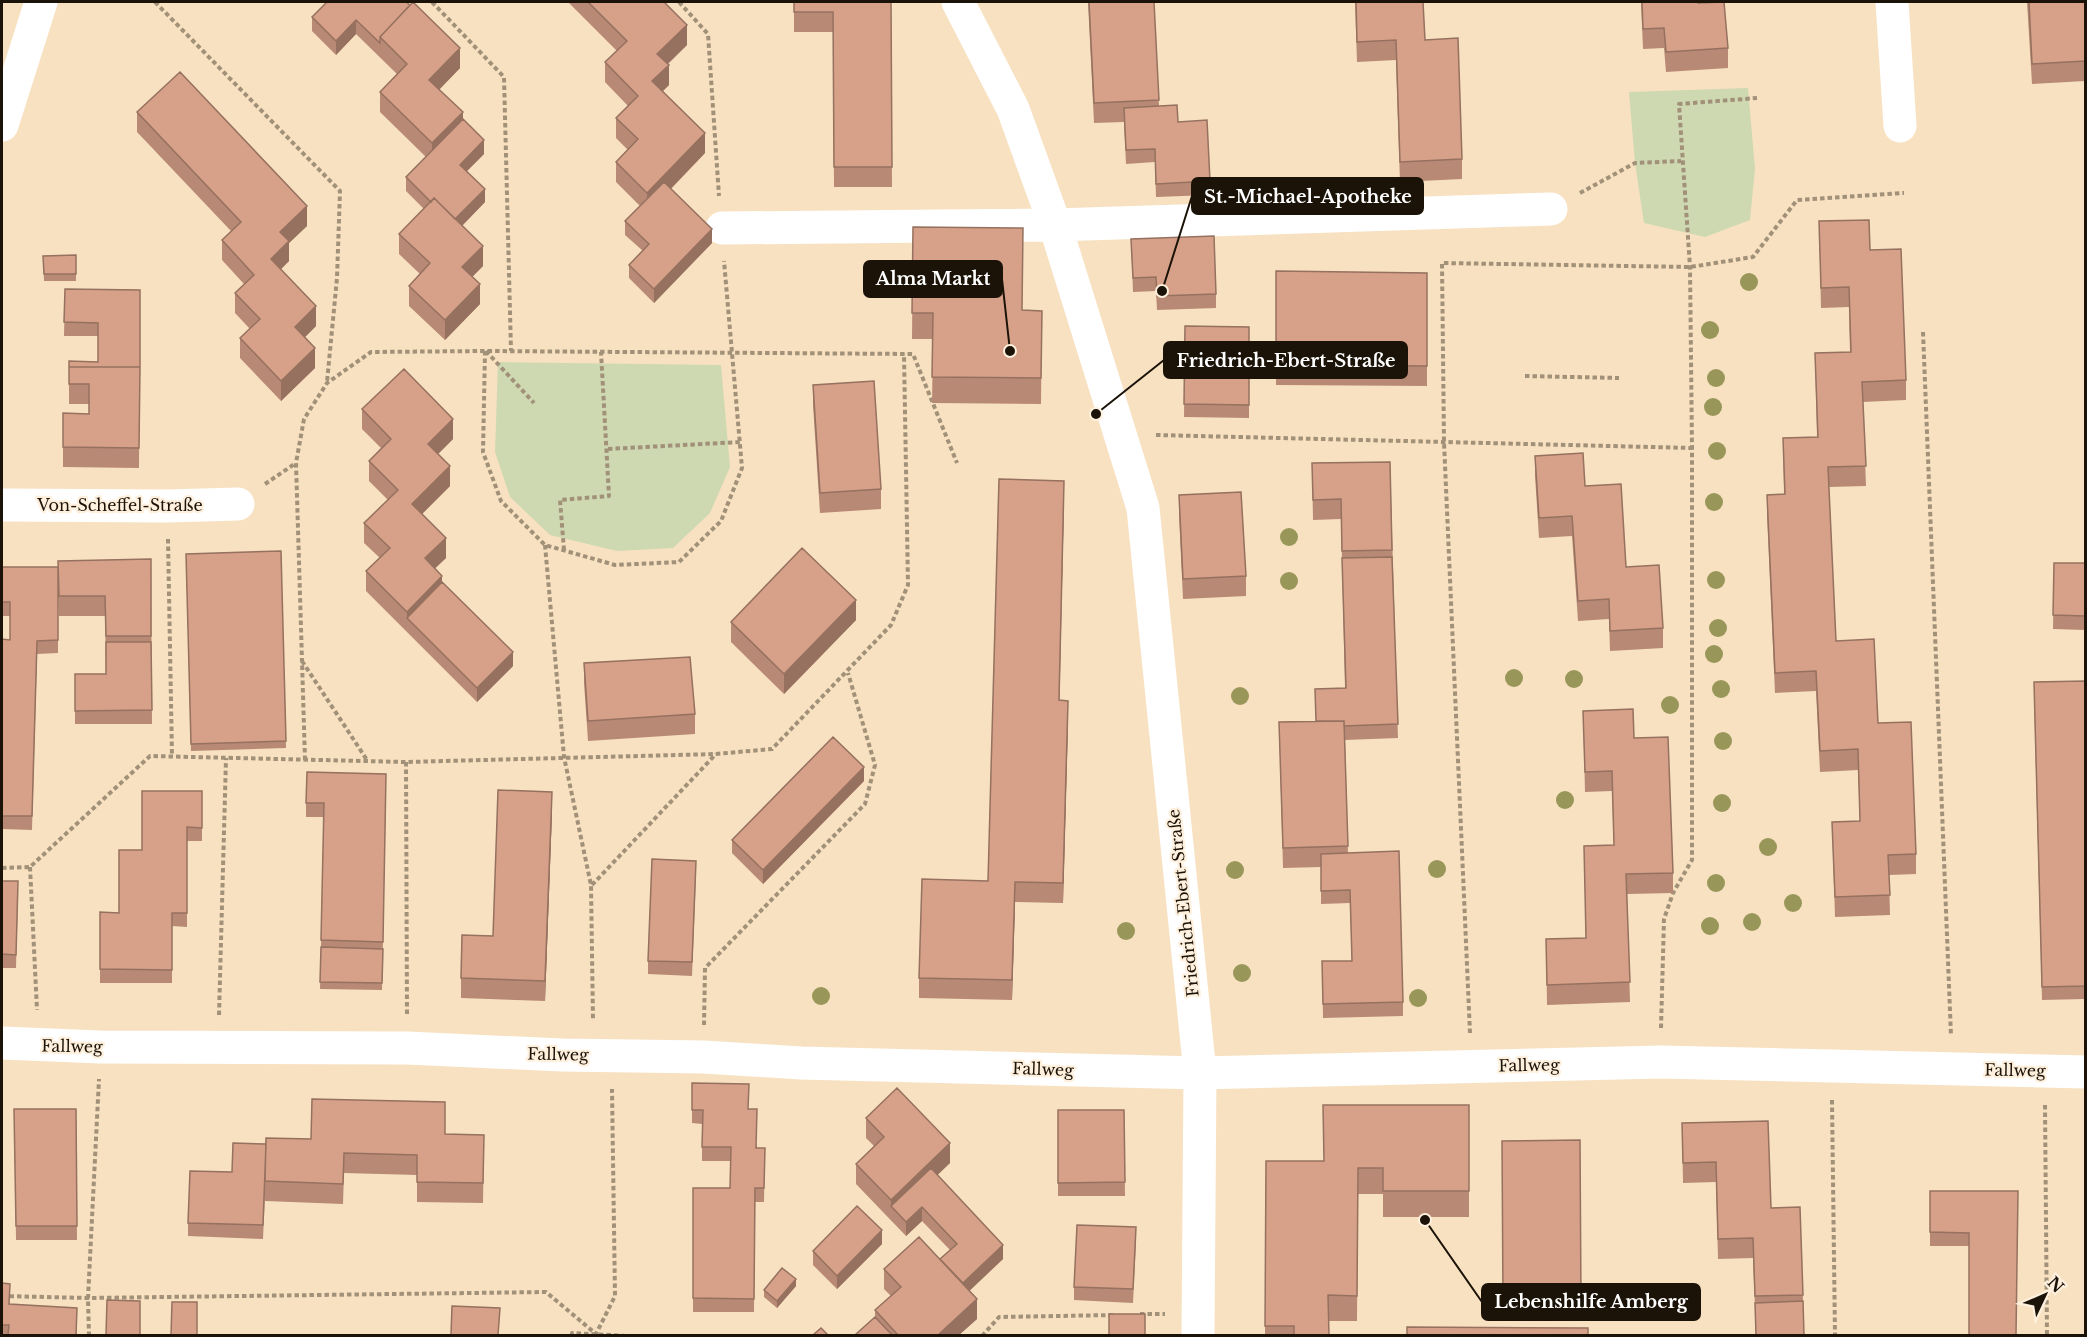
<svg xmlns="http://www.w3.org/2000/svg" width="2087" height="1337" font-family="'Libre Baskerville',serif">
	<style>
		.green { fill: #ced9b2 }
		.lines { fill: none; stroke-linecap: round; stroke-linejoin: round }
		.path { stroke: #a29179; stroke-width: 4; stroke-dasharray: 4.5 3; stroke-linecap: butt }
		.minor { stroke: #fff; stroke-width: 33 }
		.tree { fill: #989658 }
		.wall { fill: #b88a75 }
		.shaded-wall { fill: #96715f }
		.building { fill: #d6a188; stroke: #96715f; stroke-width: 1.5 }
		.labels { text-anchor: middle; dominant-baseline: central; stroke-width: 4.5; stroke-linejoin: round; paint-order: stroke }
		.street-label { font-size: 16px; fill: #1b1308; stroke: #fef0dd }
		.leader { fill: none; stroke: #1b1308; stroke-width: 2 }
		.callout-dot { fill: #1b1308; stroke: #fef0dd; stroke-width: 2 }
		.callout { fill: #1b1308; stroke: #1b1308; stroke-width: 2 }
		.callout-label { font-size: 18px; text-anchor: middle; font-weight: bold; fill: #fff }
	</style>
	<rect width="100%" height="100%" fill="#f8e1c1"/>
	<!-- green -->
	<path class="green" d="M1748,88L1755,169L1750,220L1705,237L1644,223L1635,163L1629,92Z
		M498,362L721,365L730,467L710,513L673,548L617,551L550,535L510,497L495,452Z"/>
	<g class="lines">
		<!-- path -->
		<path class="path" d="M155,2L340,191L337,278L327,382
			M432,2L504,77L511,351
			M679,2L708,34L719,196
			M1580,193L1635,163L1681,161
			M1923,332L1951,1036
			M485,351L483,452L501,501L545,545L615,565L679,562L721,521L742,468L724,261
			M486,351L534,403
			M1525,376L1619,378
			M1156,435L1692,448
			M608,449L740,442
			M265,484L296,463
			M168,539L172,756
			M545,545L564,757L591,885L593,1021
			M564,550L560,500L609,496L601,352
			M302,661L367,760
			M305,760L296,463L304,419L327,383L371,352L485,351L913,354L957,463
			M406,762L407,1015
			M30,867L37,1010
			M2,868L30,867L150,756L406,762L716,754L772,749L891,625L908,585L904,354
			M592,885L716,754
			M219,1015L226,758
			M704,1025L705,968L865,804L875,765L848,673
			M1661,1028L1664,919L1673,893L1692,860V448L1690,267L1679,104L1757,98
			M1470,1033L1444,442L1442,263L1690,267L1753,257L1797,200L1904,193
			M1832,1100L1835,1336
			M2045,1105L2047,1336
			M2,1296L88,1298L546,1292L596,1334L615,1296L612,1089
			M1140,1314H1165
			M89,1336L88,1298L99,1079
			M572,1336V1333L628,1336
			M982,1336L999,1317L1114,1315"/>
		<!-- minor -->
		<path class="minor" d="M958,2L1013,109L1055,225L1143,508L1200,1073L1198,1336
			M1892,2L1900,126
			M2,125L41,2
			M722,228L1055,225L1551,209
			M2,505L167,506L238,504
			M2,1043L100,1047L407,1048L562,1055L704,1057L801,1063L1200,1073L1661,1062L2086,1072"/>
	</g>
	<!-- trees -->
	<g class="tree">
		<circle cx="1749" cy="282" r="9"/>
		<circle cx="1710" cy="330" r="9"/>
		<circle cx="1716" cy="378" r="9"/>
		<circle cx="1713" cy="407" r="9"/>
		<circle cx="1717" cy="451" r="9"/>
		<circle cx="1714" cy="502" r="9"/>
		<circle cx="1289" cy="537" r="9"/>
		<circle cx="1716" cy="580" r="9"/>
		<circle cx="1289" cy="581" r="9"/>
		<circle cx="1718" cy="628" r="9"/>
		<circle cx="1714" cy="654" r="9"/>
		<circle cx="1514" cy="678" r="9"/>
		<circle cx="1574" cy="679" r="9"/>
		<circle cx="1721" cy="689" r="9"/>
		<circle cx="1240" cy="696" r="9"/>
		<circle cx="1670" cy="705" r="9"/>
		<circle cx="1723" cy="741" r="9"/>
		<circle cx="1565" cy="800" r="9"/>
		<circle cx="1722" cy="803" r="9"/>
		<circle cx="1768" cy="847" r="9"/>
		<circle cx="1437" cy="869" r="9"/>
		<circle cx="1235" cy="870" r="9"/>
		<circle cx="1716" cy="883" r="9"/>
		<circle cx="1793" cy="903" r="9"/>
		<circle cx="1752" cy="922" r="9"/>
		<circle cx="1710" cy="926" r="9"/>
		<circle cx="1126" cy="931" r="9"/>
		<circle cx="1242" cy="973" r="9"/>
		<circle cx="821" cy="996" r="9"/>
		<circle cx="1418" cy="998" r="9"/>
	</g>
	<!-- wall -->
	<path class="wall" d="M327,2L460,68L439,90L463,119L484,154L467,171L485,202L462,226L483,266L472,277L480,304L445,340L409,306V286L420,274L399,254V234L424,209L406,191V177L426,157L380,112V92L397,74L356,34L336,55L312,31V17Z
		M568,2H664L687,45L668,64L669,85L663,91L705,153L671,189L712,243L654,303L629,278V265L643,251L625,235V221L640,206L616,182V162L628,150L616,138V118L628,106L605,82V62L617,51Z
		M794,2H891L892,187H834L833,32H794Z
		M1088,2H1154L1159,106L1178,122L1210,181V195L1156,197L1155,162L1126,164L1124,122L1094,123Z
		M1355,2H1423L1425,40L1462,159V179L1400,182L1396,60L1357,62Z
		M1641,2H1698L1728,48V68L1666,72L1664,48L1643,49Z
		M2027,2H2085V81L2032,84Z
		M137,112L307,226L289,243V261L281,269L316,326L305,337L315,368L281,401L240,358V338L250,329L235,313V293L244,284L222,260V240L231,231L137,132Z
		M1819,221L1870,250L1906,380V400L1863,402L1866,486L1829,487L1836,641L1878,723L1916,854V874L1889,875L1890,915L1835,917L1832,822L1860,821L1858,770L1820,772L1816,691L1775,693L1767,515V495L1784,494L1783,438L1817,437L1815,353L1850,352L1849,307L1821,308Z
		M913,227L1023,310L1042,311L1041,404L932,403L933,339H912Z
		M1131,239L1216,294V308L1157,310L1156,291L1133,292Z
		M76,255V281H44L43,256Z
		M1276,271L1427,273V386L1276,385Z
		M65,289L140,290L139,468L63,467V413L89,414V404H69V361L98,362V336H64Z
		M1185,326L1249,327V418L1184,417Z
		M813,385L881,489V509L820,513L813,405Z
		M362,409L453,439L438,454L450,486L422,514L446,558L435,568L442,582L513,666L477,702L366,591V571L380,558L364,543V523L388,500L369,481V461L381,448L362,429Z
		M1535,456L1585,486L1626,567L1663,628V648L1610,651L1609,619L1578,621L1572,536L1539,538L1535,476Z
		M1390,462L1398,738L1345,740L1348,853L1403,1002V1016L1323,1018L1322,961H1352L1350,903L1321,904V867L1283,868L1279,722L1316,721L1315,689L1345,688L1341,519L1313,520L1312,463Z
		M1179,495L1246,576V596L1183,599L1179,515Z
		M1064,501L1059,700L1068,721L1063,903L1015,902L1012,1000L919,998V978L988,881Z
		M281,551L286,748L191,751L186,554Z
		M151,559L152,724H75V674H106L105,616H59L58,585V653L37,654L32,830L2,829V639L10,640V616H2V567H58Z
		M2054,563H2085V630L2053,629Z
		M856,620L784,694L731,642V622Z
		M584,663L695,714V734L588,741L584,683Z
		M2085,681V999L2042,1000L2034,696Z
		M1583,711L1634,738L1673,873V893L1627,894L1630,1002L1547,1005L1546,939L1586,938L1584,846L1614,845L1612,791L1585,792Z
		M864,781L763,884L732,853V840Z
		M386,787L382,990L320,989L324,817H306V803Z
		M202,791V841H187V927L172,926V983H100V912L119,913L142,850Z
		M552,812L545,1001L461,998V978L493,936Z
		M696,874L692,976L648,974V961Z
		M2,881L18,895L16,968H2Z
		M692,1083L749,1109L757,1148H765L764,1202H755L754,1312H693V1188H730L731,1161H702V1124L692,1123Z
		M1469,1105V1217H1383V1194H1358L1357,1321H1329V1335H1265L1266,1161H1323Z
		M14,1109H76L77,1240H16Z
		M1058,1110H1124L1125,1196H1058Z
		M866,1118L950,1163L937,1175L1003,1259L969,1290L977,1319L959,1335H855L875,1317V1310L891,1296L884,1289V1269L940,1259L950,1250L922,1221L906,1236L856,1184V1164L874,1146L866,1138Z
		M1682,1123L1771,1208L1800,1207L1803,1301L1756,1335L1753,1258L1718,1259L1716,1182L1683,1183Z
		M445,1134L484,1135L483,1203L417,1202V1175L344,1173L343,1204L265,1201V1194L263,1239L188,1236V1223L266,1144L311,1139Z
		M1580,1140L1581,1321H1503L1502,1141Z
		M1930,1191H2018L1969,1246H1930Z
		M1136,1241L1133,1303L1074,1300V1287Z
		M882,1244L837,1289L813,1265V1251Z
		M2,1283L10,1305L77,1308V1335H2Z
		M796,1286L777,1308L764,1297V1290Z"/>
	<!-- shaded-wall -->
	<path class="shaded-wall" d="M356,20V34L336,55V41Z
		M687,25V45L657,74V54Z
		M460,48V68L429,100V80Z
		M669,65V85L652,101V81Z
		M463,112V132L432,163V143Z
		M705,133V153L647,213V193Z
		M484,140V154L460,178V165Z
		M485,189V202L452,236V222Z
		M307,206V226L289,243V261L271,279V259L280,232Z
		M712,229V243L654,303V289Z
		M483,246V266L462,287V267Z
		M480,284V304L445,340V320Z
		M316,306V326L295,347V327Z
		M315,348V368L281,401V381Z
		M453,419V439L428,464V444Z
		M450,466V486L412,524V504Z
		M1064,481V501L1059,720V700Z
		M446,538V558L425,578V558Z
		M442,576V596L407,618V612Z
		M856,600V620L784,694V674Z
		M513,652V666L477,702V688Z
		M1068,701V721L1063,903V883Z
		M864,767V781L763,884V870Z
		M552,792V812L545,1001V981Z
		M1015,882V902L1012,1000V980Z
		M950,1143V1163L898,1213L891,1206V1200Z
		M922,1207V1221L906,1236V1222Z
		M882,1230V1244L837,1289V1276Z
		M1003,1245V1259L960,1300V1286Z
		M796,1279V1286L777,1308V1301Z
		M977,1299V1319L959,1335H938Z"/>
	<!-- building -->
	<path class="building" d="M327,2H406L410,5L380,37V43L356,20L336,41L312,17Z
		M413,2L460,48L429,80L463,112L432,143L380,92L407,64L380,37Z
		M588,2H664L687,25L657,54L669,65L652,81L705,133L647,193L616,162L638,139L616,118L638,96L605,62L627,41Z
		M794,2H891L892,167H834L833,12H794Z
		M1089,2H1154L1159,100L1094,103Z
		M1356,2H1423L1425,40L1458,38L1462,159L1400,162L1396,40L1357,42Z
		M1642,2H1698V3L1724,2L1728,48L1666,52L1664,28L1643,29Z
		M2029,2H2085V61L2032,64Z
		M180,72L307,206L280,232L289,241L271,259L316,306L295,327L315,348L281,381L240,338L260,319L235,293L254,275L222,240L241,222L137,112Z
		M1177,105L1178,122L1207,120L1210,181L1156,184L1155,149L1126,150L1124,108Z
		M463,119L484,140L460,165L485,189L455,219L434,198L431,202L406,177Z
		M664,182L712,229L654,289L629,265L649,244L625,221Z
		M434,198L483,246L462,267L480,284L445,320L409,286L430,263L399,234Z
		M1869,220L1870,250L1901,249L1906,380L1862,382L1866,466L1828,467L1836,641L1874,639L1878,723L1911,722L1916,854L1888,855L1890,895L1835,897L1832,822L1860,821L1858,749L1820,751L1816,671L1775,673L1767,495L1785,494L1783,438L1818,437L1815,353L1851,352L1849,287L1821,288L1819,221Z
		M913,227L1023,228L1022,310L1042,311L1041,378L932,377L933,313H912Z
		M1214,236L1216,294L1157,296L1156,277L1133,278L1131,239Z
		M76,255V274H44L43,256Z
		M1276,271L1427,273V366L1276,365Z
		M65,289L140,290V374V367H69V369V361L98,362V323L64,322Z
		M1185,326L1249,327V405L1184,404Z
		M69,367H140L139,448L63,447V413L89,414V384H69Z
		M404,369L453,419L428,444L450,466L412,504L446,538L425,558L442,576L407,612L366,571L390,548L364,523L398,490L369,461L391,439L362,409Z
		M874,381L881,489L820,493L813,385Z
		M1583,453L1585,486L1621,484L1626,567L1659,565L1663,628L1610,631L1609,599L1578,601L1572,516L1539,518L1535,456Z
		M1390,462L1392,550L1342,551L1341,499L1313,500L1312,463Z
		M999,479L1064,481L1059,700L1068,701L1063,883L1015,882L1012,980L919,978L922,879L988,881Z
		M1241,492L1246,576L1183,579L1179,495Z
		M802,548L856,600L784,674L731,622Z
		M281,551L286,741L191,744L186,554Z
		M1392,557L1398,724L1344,726V721H1316L1315,689L1346,688L1342,558Z
		M151,559V636H106L105,596H59L58,561Z
		M2054,563H2085V616L2053,615Z
		M2,567H58V640L37,641L32,816H2V639L10,640V602H2Z
		M442,582L513,652L477,688L407,618Z
		M106,642H151L152,710L75,711V674H106Z
		M690,657L695,714L588,721L584,663Z
		M2085,681V986L2042,987L2034,682Z
		M1633,709L1634,738L1668,737L1673,873L1626,874L1630,982L1547,985L1546,939L1586,938L1584,846L1614,845L1612,771L1585,772L1583,711Z
		M1344,721L1348,846L1283,848L1279,722Z
		M833,737L864,767L763,870L732,840Z
		M307,772L386,774L383,942L321,940L324,803H306Z
		M498,790L552,792L545,981L461,978L462,935L493,936Z
		M142,791H202V828L187,827V913H172V970L100,969V912L119,913V850H142Z
		M1399,851L1403,1002L1323,1004L1322,961H1352L1350,890L1321,891V854Z
		M652,859L696,861L692,962L648,961Z
		M2,881H18L16,955L2,954Z
		M321,947L383,949L382,983L320,982Z
		M692,1083L749,1084L748,1109H757L756,1148H765L764,1188H755L754,1299L693,1298V1188H730L731,1147H702L703,1110H692Z
		M897,1088L950,1143L891,1200L856,1164L884,1137L866,1118Z
		M312,1099L445,1102V1134L484,1135L483,1183L417,1182V1155L344,1153L343,1184L265,1181L266,1138L311,1139Z
		M1323,1105H1469V1191H1383V1168H1358L1357,1296L1328,1295L1329,1335H1294V1326H1265L1266,1161H1324Z
		M14,1109H76L77,1226H16Z
		M1058,1110H1124L1125,1182L1058,1183Z
		M1768,1121L1771,1208L1800,1207L1803,1295L1755,1296L1753,1238L1718,1239L1716,1162L1683,1163L1682,1123Z
		M1580,1140L1581,1301H1503L1502,1141Z
		M233,1143L266,1144L263,1225L188,1223L190,1171L232,1172Z
		M931,1168L1003,1245L963,1283L940,1259L957,1244L922,1207L906,1222L891,1206Z
		M1930,1191H2018L2016,1335H1969V1233L1930,1232Z
		M857,1206L882,1230L837,1276L813,1251Z
		M1077,1225L1136,1227L1133,1289L1074,1287Z
		M919,1237L977,1299L938,1335H898L875,1310L901,1287L884,1269Z
		M782,1268L796,1279L777,1301L764,1290Z
		M2,1283L10,1284L9,1304L77,1308L76,1335H8L9,1325H2Z
		M107,1300L140,1301V1335H106Z
		M1803,1301L1804,1335H1756L1755,1303Z
		M172,1302H197V1335H171Z
		M452,1306L500,1308L498,1335H451Z
		M1109,1314H1145V1335H1109Z
		M875,1317L892,1335H855Z
		M1407,1327L1588,1328V1335H1407Z
		M821,1328L828,1335H813Z"/>
	<g class="labels">
		<!-- street labels -->
		<g class="street-label">
			<text x="120" y="505">Von-Scheffel-Straße</text>
			<text transform="translate(1183 903) rotate(-96)">Friedrich-Ebert-Straße</text>
			<text transform="translate(72 1046) rotate(1)">Fallweg</text>
			<text transform="translate(558 1054) rotate(1)">Fallweg</text>
			<text transform="translate(1529 1065) rotate(-1)">Fallweg</text>
			<text transform="translate(1043 1069) rotate(2)">Fallweg</text>
			<text transform="translate(2015 1070) rotate(1)">Fallweg</text>
		</g>
	</g>
	<!-- callouts -->
	<path class="leader" d="M1162 291L1192 196M1010 351L1002 279M1096 414L1164 360M1425 1220L1482 1302"/>
	<g class="callout-dot">
		<circle cx="1162" cy="291" r="6"/>
		<circle cx="1010" cy="351" r="6"/>
		<circle cx="1096" cy="414" r="6"/>
		<circle cx="1425" cy="1220" r="6"/>
	</g>
	<g class="callout">
		<rect x="1192" y="178" width="231" height="36" rx="6"/>
		<rect x="864" y="261" width="138" height="36" rx="6"/>
		<rect x="1164" y="342" width="243" height="36" rx="6"/>
		<rect x="1482" y="1284" width="218" height="36" rx="6"/>
	</g>
	<g class="callout-label">
		<text x="1308" y="203">St.-Michael-Apotheke</text>
		<text x="933" y="285">Alma Markt</text>
		<text x="1286" y="367">Friedrich-Ebert-Straße</text>
		<text x="1591" y="1308">Lebenshilfe Amberg</text>
	</g>
	<!-- border -->
	<rect width="2087" height="1337" fill="none" stroke="#1b1308" stroke-width="6"/>
	<!-- north arrow -->
	<g transform="translate(2045 1295) rotate(46)" stroke="#fef0dd" stroke-width="4.5" paint-order="stroke">
	<path d="M0-4.5L10 22L0 15L-10 22Z" fill="#1b1308"/>
	<text y="-9" font-size="16" font-weight="bold" text-anchor="middle" fill="#1b1308">N</text>
	</g>
</svg>
